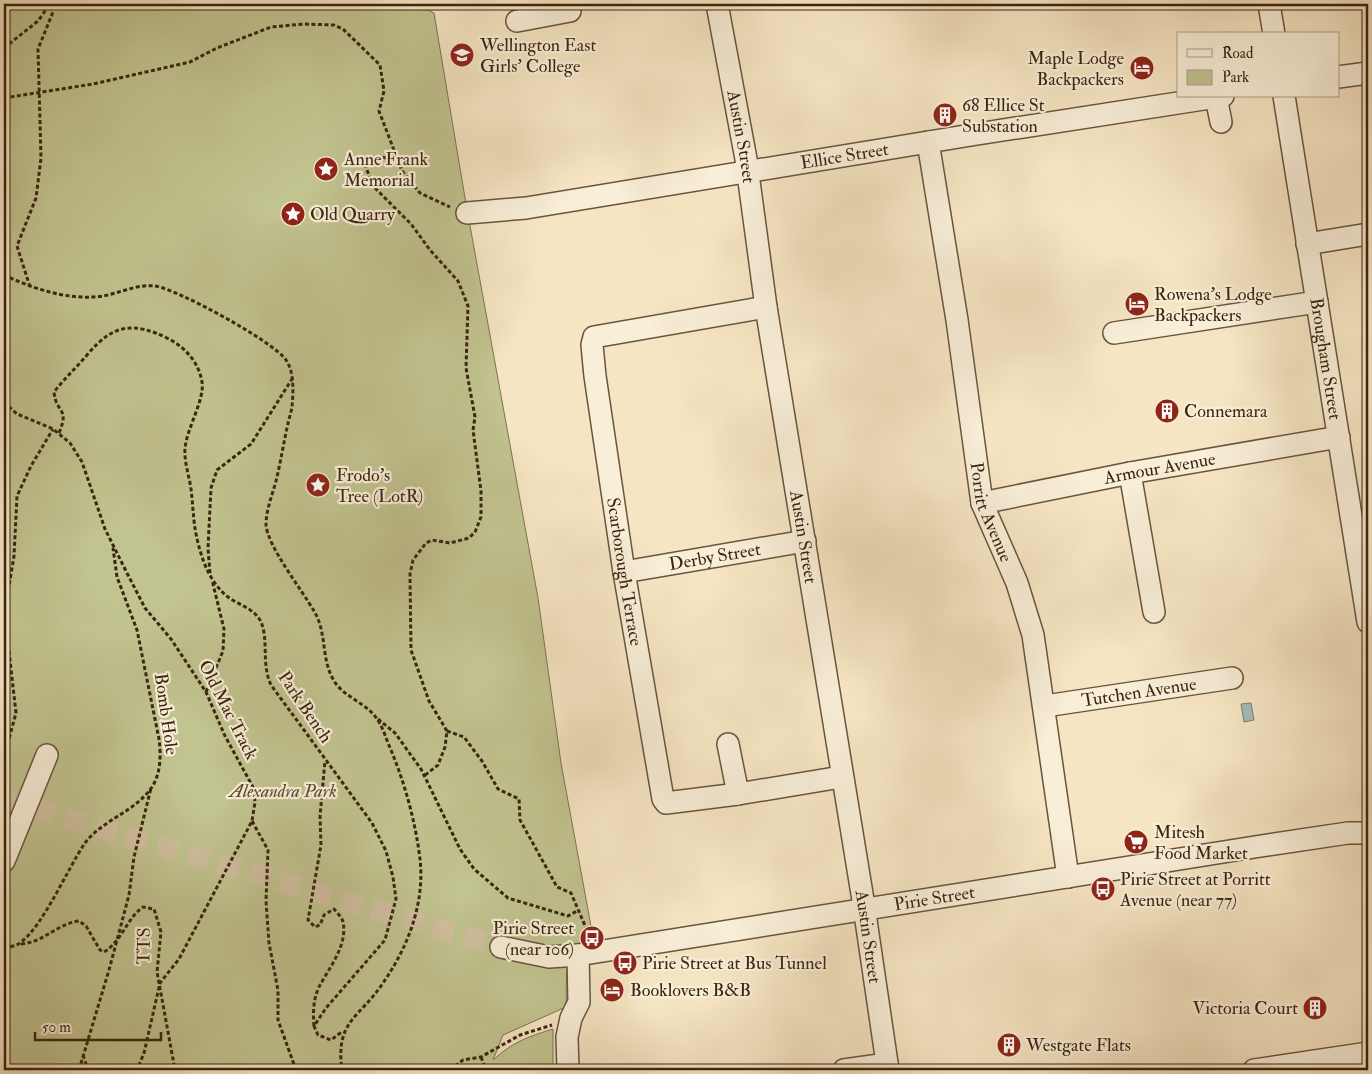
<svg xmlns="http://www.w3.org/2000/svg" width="1372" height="1074" font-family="'IM FELL Double Pica',serif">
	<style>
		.green { fill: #c1c390; stroke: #7d7450 }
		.water { fill: #a1bdbd; stroke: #778077 }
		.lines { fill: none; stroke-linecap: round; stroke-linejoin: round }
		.minor-tunnel { stroke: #d0bf9f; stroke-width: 21; stroke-dasharray: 21 11; stroke-linecap: butt }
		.minor-casing { stroke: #68553c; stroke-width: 24 }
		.path { stroke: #39250f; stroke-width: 3; stroke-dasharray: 4 2.5; stroke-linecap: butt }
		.minor { stroke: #f9eed8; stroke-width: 21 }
		.labels { text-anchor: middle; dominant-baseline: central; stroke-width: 4.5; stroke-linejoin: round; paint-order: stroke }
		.poi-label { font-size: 18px; fill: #39250f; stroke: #f9eed8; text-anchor: start }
		.street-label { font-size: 18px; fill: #39250f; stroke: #f9eed8 }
		.park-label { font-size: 18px; font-style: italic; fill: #5b4c2f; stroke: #f9eed8 }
	</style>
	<rect width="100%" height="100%" fill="#f6e5c3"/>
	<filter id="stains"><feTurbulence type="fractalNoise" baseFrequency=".004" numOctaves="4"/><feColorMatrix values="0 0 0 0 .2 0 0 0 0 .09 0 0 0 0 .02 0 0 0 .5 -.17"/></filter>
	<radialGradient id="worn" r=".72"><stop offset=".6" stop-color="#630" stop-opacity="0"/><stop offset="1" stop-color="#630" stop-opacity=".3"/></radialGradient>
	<!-- green -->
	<path class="green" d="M4,4H416L434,13L466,204L538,598L561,763L593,937L567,948L566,1007L503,1035L493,1060C513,1042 527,1037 553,1029V1070H4Z"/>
	<!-- water -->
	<path class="water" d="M1251,703L1254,720L1244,722L1241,704Z"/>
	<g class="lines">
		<!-- minor-tunnel -->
		<path class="minor-tunnel" d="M4,800L501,947"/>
		<defs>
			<g id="minor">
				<path id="s1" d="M717,4L746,159L766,307L863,900L888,1070"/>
				<path d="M1269,4L1274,34"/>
				<path d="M517,21L570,11L569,4"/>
				<path d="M1338,77L1368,73"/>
				<path id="s2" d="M1284,96L1368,622"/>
				<path d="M1216,97L1221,122"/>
				<path id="s3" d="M928,142L957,320L982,503L1017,583L1033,635L1068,877"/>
				<path id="s4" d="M467,213L526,208L971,135L1223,96"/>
				<path d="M1307,244L1368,234"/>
				<path id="s5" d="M766,307L594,337L592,345L595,376L624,572L663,799L666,803L738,794L841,777"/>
				<path d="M1114,333L1317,302"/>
				<path d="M1130,473L1154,612"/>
				<path id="s6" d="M982,503L1130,473L1339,437"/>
				<path id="s7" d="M624,572L805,541"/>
				<path id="s8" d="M1045,706L1232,678"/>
				<path d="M728,744L738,794"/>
				<path d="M4,861L47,755"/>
				<path id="s9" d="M501,947L549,957L578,955L1261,846L1348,833H1368"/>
				<path d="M568,1070L567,1037L571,1018L579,1002L578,955"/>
				<path d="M844,1070L887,1064"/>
				<path d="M1254,1070L1368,1053"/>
			</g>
		</defs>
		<!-- minor casing -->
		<use href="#minor" class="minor-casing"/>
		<!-- path -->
		<path class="path" d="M4,48L38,21L50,4
			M4,98L93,84L190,62L217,48L271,27L304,24L334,25L343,29L380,65L384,91L379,111L402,171L420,193L450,207
			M399,163C388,158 373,152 364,163L374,187L411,224L430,250L458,281L468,306L466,368L475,417L473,430L481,491V517L475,532L469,538L450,543L432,540L426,543L413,560L410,574L411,650L429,701L447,731L445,747L438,765L424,776
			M4,275C34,289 69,301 103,296C120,293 137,284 155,286C177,289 273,341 286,360C295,373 293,393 292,408C285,432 282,457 276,481C272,496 266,510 266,525C268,547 302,590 314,611C327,632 321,658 333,679C342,697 366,702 377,719C382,726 385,735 388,743C404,780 415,819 420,859C425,903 408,947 383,983C360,1018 335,1020 342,1070
			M30,287L17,246L36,198L41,158L38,49L53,12V4
			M4,402L17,414L53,429L70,443L82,462L105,529L128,575L145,608L171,639L206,692L225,736L254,789L255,802L252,821L179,959L160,983L144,1053L137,1070
			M59,433C70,407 56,414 54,392C64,379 76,368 87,355C113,324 133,321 169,339C186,348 199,363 202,382C205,399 187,428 185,448C184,462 189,475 191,489C193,504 193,519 196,534C201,558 209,582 228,597C239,605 255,609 261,622C269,641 261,663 271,685L372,823L386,851L393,877L396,899L385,940L326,1008L314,1026L318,1035L331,1040L343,1031
			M210,573L208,548L211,488L217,470L251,444L292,379
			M5,610L14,556L17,496L31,466L53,429
			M206,692L223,651L224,629L212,580
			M378,719L395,733L421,769L460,849L474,869L508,898L568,916L577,911
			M447,731L464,737L482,761L498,789L519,799L520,820L551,876L557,887L571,893L589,935
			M4,757L16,713L4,608
			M252,821L268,850L266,901L269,943L278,990V1020L296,1070
			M21,944C45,942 56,924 79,921L86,926L100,950L104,952C122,941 127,918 143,907L154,909L161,932L157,972L175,1070
			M4,948C9,947 17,946 21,942C43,926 68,868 85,843C102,820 135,812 152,787C161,773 161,755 159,739L137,630L117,577L113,548
			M314,1026C313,1012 313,1000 319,987C329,968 348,945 343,922C342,917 337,913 334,909L324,915L320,925L315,927L308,920L321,845L320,816L325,761
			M83,1055L88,1070
			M481,1057L486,1070
			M79,1070L109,970L129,895L134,857L151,788
			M450,1070L463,1060L481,1057L520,1035L552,1025"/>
		<!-- minor -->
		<use href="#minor" class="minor"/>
	</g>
	<!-- icons -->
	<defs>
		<symbol id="school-disc" viewBox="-11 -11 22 22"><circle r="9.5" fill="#8f2418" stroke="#f9eed8"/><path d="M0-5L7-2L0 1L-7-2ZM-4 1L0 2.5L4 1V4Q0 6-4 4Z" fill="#fff"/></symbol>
		<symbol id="hotel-disc" viewBox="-11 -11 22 22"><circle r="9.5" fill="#8f2418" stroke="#f9eed8"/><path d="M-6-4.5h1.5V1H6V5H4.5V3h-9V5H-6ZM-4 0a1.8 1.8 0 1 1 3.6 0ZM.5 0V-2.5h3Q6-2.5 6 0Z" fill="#fff"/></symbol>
		<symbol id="building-disc" viewBox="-11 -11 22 22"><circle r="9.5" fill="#8f2418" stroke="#f9eed8"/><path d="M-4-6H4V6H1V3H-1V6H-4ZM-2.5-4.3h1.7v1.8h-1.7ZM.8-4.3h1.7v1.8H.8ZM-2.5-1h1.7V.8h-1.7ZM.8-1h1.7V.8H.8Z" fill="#fff"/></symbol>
		<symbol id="sight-disc" viewBox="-11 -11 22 22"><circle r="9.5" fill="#8f2418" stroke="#f9eed8"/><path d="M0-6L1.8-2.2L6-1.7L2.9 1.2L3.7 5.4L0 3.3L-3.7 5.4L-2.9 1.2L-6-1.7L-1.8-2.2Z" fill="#fff"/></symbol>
		<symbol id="supermarket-disc" viewBox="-11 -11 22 22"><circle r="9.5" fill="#8f2418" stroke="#f9eed8"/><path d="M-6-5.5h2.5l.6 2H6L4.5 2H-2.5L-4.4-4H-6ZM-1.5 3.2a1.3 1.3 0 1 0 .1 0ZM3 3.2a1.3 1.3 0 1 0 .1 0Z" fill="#fff"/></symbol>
		<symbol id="bus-disc" viewBox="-11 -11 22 22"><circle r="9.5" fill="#8f2418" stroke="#f9eed8"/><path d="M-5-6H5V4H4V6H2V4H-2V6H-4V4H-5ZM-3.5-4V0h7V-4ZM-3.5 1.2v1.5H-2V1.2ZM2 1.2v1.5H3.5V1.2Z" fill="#fff"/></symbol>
	</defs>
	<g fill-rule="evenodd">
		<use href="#school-disc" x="448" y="41" width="28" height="28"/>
		<use href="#hotel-disc" x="1128" y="54" width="28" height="28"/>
		<use href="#building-disc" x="931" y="101" width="28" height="28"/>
		<use href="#sight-disc" x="312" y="155" width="28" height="28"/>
		<use href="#sight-disc" x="279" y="200" width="28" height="28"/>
		<use href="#hotel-disc" x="1123" y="290" width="28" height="28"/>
		<use href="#building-disc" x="1153" y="397" width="28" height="28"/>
		<use href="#sight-disc" x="304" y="471" width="28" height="28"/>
		<use href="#supermarket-disc" x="1122" y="828" width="28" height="28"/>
		<use href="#bus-disc" x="1089" y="875" width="28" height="28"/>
		<use href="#bus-disc" x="578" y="924" width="28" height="28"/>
		<use href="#bus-disc" x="611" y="949" width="28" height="28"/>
		<use href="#hotel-disc" x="598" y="976" width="28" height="28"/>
		<use href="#building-disc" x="1301" y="994" width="28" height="28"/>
		<use href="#building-disc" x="995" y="1031" width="28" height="28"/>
	</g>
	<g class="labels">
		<!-- poi labels -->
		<g class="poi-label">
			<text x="480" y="45">Wellington East<tspan x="480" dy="21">Girls' College</tspan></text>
			<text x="1124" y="58" text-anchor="end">Maple Lodge<tspan x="1124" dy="21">Backpackers</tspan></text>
			<text x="962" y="105">68 Ellice St<tspan x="962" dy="21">Substation</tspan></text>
			<text x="344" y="159">Anne Frank<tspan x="344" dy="21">Memorial</tspan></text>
			<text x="310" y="214">Old Quarry</text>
			<text x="1154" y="294">Rowena's Lodge<tspan x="1154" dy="21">Backpackers</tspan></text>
			<text x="1184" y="411">Connemara</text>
			<text x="336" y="475">Frodo’s<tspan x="336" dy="21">Tree (LotR)</tspan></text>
			<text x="1154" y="832">Mitesh<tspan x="1154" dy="21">Food Market</tspan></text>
			<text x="1120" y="879">Pirie Street at Porritt<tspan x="1120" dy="21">Avenue (near 77)</tspan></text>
			<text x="574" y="928" text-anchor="end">Pirie Street<tspan x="574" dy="21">(near 106)</tspan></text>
			<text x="642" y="963">Pirie Street at Bus Tunnel</text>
			<text x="630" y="990">Booklovers B&amp;B</text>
			<text x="1298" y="1008" text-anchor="end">Victoria Court</text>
			<text x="1026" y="1045">Westgate Flats</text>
		</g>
		<!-- street labels -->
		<g class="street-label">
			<text stroke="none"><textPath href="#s1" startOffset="135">Austin Street</textPath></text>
			<text stroke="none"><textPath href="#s4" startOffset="382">Ellice Street</textPath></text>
			<text stroke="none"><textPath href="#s2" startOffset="266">Brougham Street</textPath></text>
			<text stroke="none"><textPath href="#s6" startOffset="181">Armour Avenue</textPath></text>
			<text stroke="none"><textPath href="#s3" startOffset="376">Porritt Avenue</textPath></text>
			<text stroke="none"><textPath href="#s1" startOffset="540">Austin Street</textPath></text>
			<text stroke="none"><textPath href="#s7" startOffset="92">Derby Street</textPath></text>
			<text stroke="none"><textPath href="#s5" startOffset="412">Scarborough Terrace</textPath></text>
			<text stroke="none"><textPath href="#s8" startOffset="95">Tutchen Avenue</textPath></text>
			<text transform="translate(305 707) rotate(56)">Park Bench</text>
			<text transform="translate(228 710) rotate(63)">Old Mac Track</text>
			<text transform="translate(166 714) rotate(82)">Bomb Hole</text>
			<text stroke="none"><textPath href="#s9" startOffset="439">Pirie Street</textPath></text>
			<text stroke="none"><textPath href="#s1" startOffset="945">Austin Street</textPath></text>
			<text transform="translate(144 946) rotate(-89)">TTS</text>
		</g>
		<!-- park labels -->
		<g class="park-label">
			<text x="283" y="791">Alexandra Park</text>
		</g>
	</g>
	<!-- margin -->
	<rect width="1372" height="1074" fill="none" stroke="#f6e5c3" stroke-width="20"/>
	<rect x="5" y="5" width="1362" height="1064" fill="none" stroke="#39250f" stroke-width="2.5"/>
	<rect x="10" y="10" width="1352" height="1054" fill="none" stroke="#39250f"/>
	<!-- legend -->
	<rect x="1177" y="32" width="162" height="65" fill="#f9eed8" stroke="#ac9e88"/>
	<rect x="1187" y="49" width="25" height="8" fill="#f9eed8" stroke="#ac9e88"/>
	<text x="1222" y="58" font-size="15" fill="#39250f">Road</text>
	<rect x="1187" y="70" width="25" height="15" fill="#c1c390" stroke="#ac9e88"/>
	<text x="1222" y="82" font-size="15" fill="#39250f">Park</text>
	<!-- scale -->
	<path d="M35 1032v8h126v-8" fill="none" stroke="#39250f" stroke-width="2.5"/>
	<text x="42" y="1032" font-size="15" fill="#39250f" stroke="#f9eed8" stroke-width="4" paint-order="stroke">50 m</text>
	<rect width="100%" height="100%" filter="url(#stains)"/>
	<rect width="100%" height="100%" fill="url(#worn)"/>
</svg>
